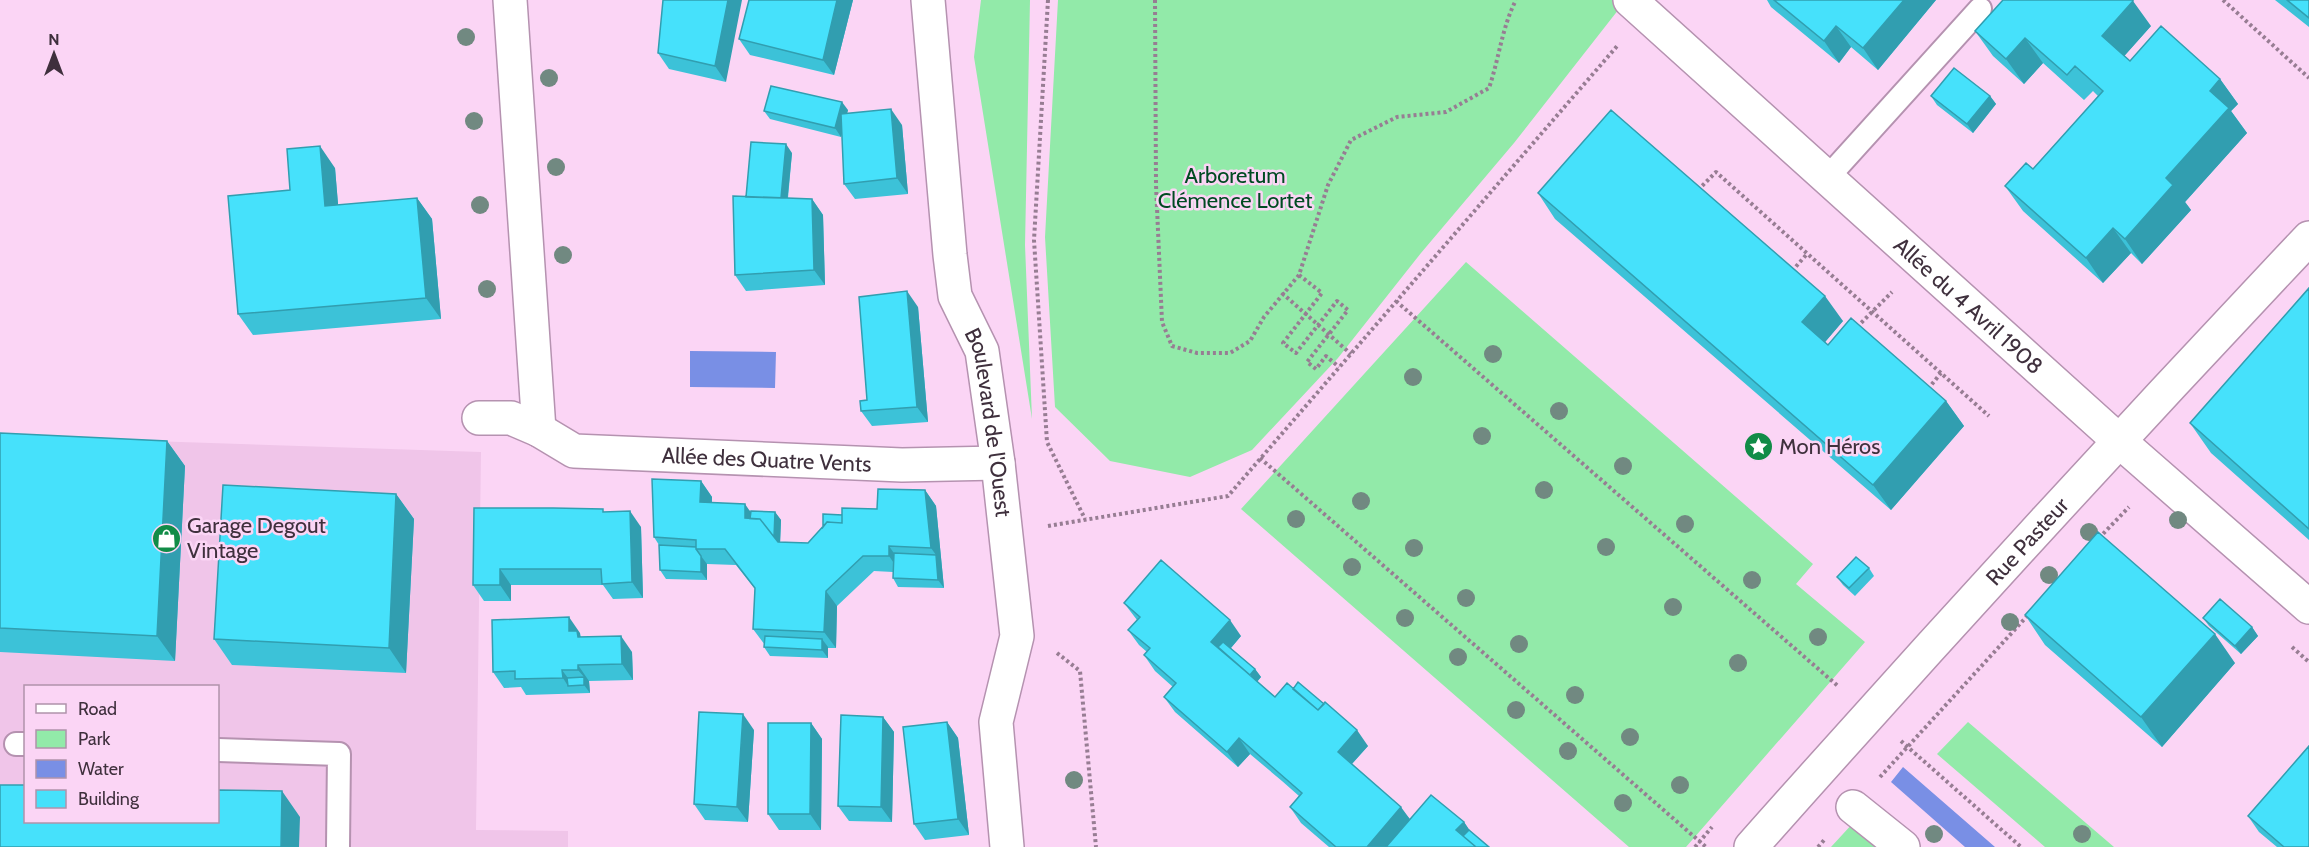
<svg xmlns="http://www.w3.org/2000/svg" width="2309" height="847" font-family="Cabin,sans-serif">
	<style>
		.built { fill: #f0c5e9; fill-rule: evenodd }
		.green { fill: #92eaa9 }
		.water { fill: #798fe5 }
		.lines { fill: none; stroke-linecap: round; stroke-linejoin: round }
		.service-casing { stroke: #b592b0; stroke-width: 26 }
		.pedestrian-casing { stroke: #b592b0; stroke-width: 36 }
		.minor-casing { stroke: #b592b0; stroke-width: 36 }
		.tertiary-casing { stroke: #b592b0; stroke-width: 36 }
		.path { stroke: #977d93; stroke-width: 4; stroke-dasharray: 3 3; stroke-linecap: butt }
		.service { stroke: #fff; stroke-width: 22 }
		.pedestrian { stroke: #fff; stroke-width: 33 }
		.minor { stroke: #fff; stroke-width: 33 }
		.tertiary { stroke: #fff; stroke-width: 33 }
		.tree { fill: #718981 }
		.wall { fill: #3cc2d8 }
		.shaded-wall { fill: #319eb0 }
		.building { fill: #46e1fb; stroke: #319eb0; stroke-width: 1.5 }
		.labels { text-anchor: middle; dominant-baseline: central; stroke-width: 5; stroke-linejoin: round; paint-order: stroke }
		.park-label { font-size: 22px; fill: #004b22; stroke: #fbd5f5 }
		.street-label { font-size: 22px; fill: #3f303d; stroke: #fbd5f5 }
		.poi-label { font-size: 22px; fill: #3f303d; stroke: #fbd5f5; text-anchor: start }
	</style>
	<rect width="100%" height="100%" fill="#fbd5f5"/>
	<!-- built -->
	<path class="built" d="M0,436L481,452L476,830L568,831V847H0ZM26,686H218V822H26Z"/>
	<!-- green -->
	<path class="green" d="M981,0H1030L1025,245L1032,419L974,57Z
		M1058,0H1626L1514,143L1421,253L1338,358L1252,450L1190,477L1110,461L1055,407L1045,237Z
		M1466,262L1813,564L1796,584L1865,642L1686,847H1629L1241,509Z
		M1968,722L2114,847H2045L1937,754Z
		M1854,822L1882,847H1831Z"/>
	<!-- water -->
	<path class="water" d="M690,351L776,352L775,388L690,387Z
		M1903,767L1995,847H1965L1891,782Z"/>
	<g class="lines">
		<defs>
			<path id="service" d="M1828,177L1980,9
				M16,744H26
				M218,750L339,754L338,847"/>
			<path id="pedestrian" d="M1853,807L1903,847"/>
			<g id="minor">
				<path d="M510,0L539,430"/>
				<path id="s1" d="M1630,0L2118,440L2309,607"/>
				<path id="s2" d="M479,418H511L539,430L574,451L902,465L998,463"/>
				<path id="s3" d="M1751,847C1934,641 2120,438 2309,238"/>
			</g>
			<g id="tertiary">
				<path id="s4" d="M928,0L950,255L955,296L982,351L998,463L1017,636L996,722L1007,847"/>
			</g>
		</defs>
		<!-- service casing -->
		<use href="#service" class="service-casing"/>
		<!-- pedestrian casing -->
		<use href="#pedestrian" class="pedestrian-casing"/>
		<!-- minor casing -->
		<use href="#minor" class="minor-casing"/>
		<!-- tertiary casing -->
		<use href="#tertiary" class="tertiary-casing"/>
		<!-- path -->
		<path class="path" d="M1048,0L1034,240L1047,442L1085,519
			M1155,0L1156,185L1162,322L1172,346L1197,353H1230L1250,341L1264,317L1299,275L1328,185L1351,140L1397,117L1446,112L1489,88C1499,59 1502,27 1516,0
			M2223,0L2309,78
			M1698,190L1716,172L1989,416
			M1792,271L1807,254
			M1299,275L1322,293L1283,343L1296,353L1337,301L1348,310L1307,362L1316,369L1326,356L1339,367
			M1282,293L1351,354
			M1396,301L1839,687
			M1857,327L1892,292
			M1928,389L1941,373
			M1260,458L1706,847
			M1048,526L1228,496L1618,45
			M2099,538L2129,507
			M2292,647L2309,662
			M1057,653L1080,671L1096,847
			M1901,741L2021,847
			M1880,777L2029,614
			M1695,847L1712,827
			M1818,847L1825,839"/>
		<!-- service -->
		<use href="#service" class="service"/>
		<!-- pedestrian -->
		<use href="#pedestrian" class="pedestrian"/>
		<!-- minor -->
		<use href="#minor" class="minor"/>
		<!-- tertiary -->
		<use href="#tertiary" class="tertiary"/>
	</g>
	<!-- trees -->
	<g class="tree">
		<circle cx="466" cy="37" r="9"/>
		<circle cx="549" cy="78" r="9"/>
		<circle cx="474" cy="121" r="9"/>
		<circle cx="556" cy="167" r="9"/>
		<circle cx="480" cy="205" r="9"/>
		<circle cx="563" cy="255" r="9"/>
		<circle cx="487" cy="289" r="9"/>
		<circle cx="1493" cy="354" r="9"/>
		<circle cx="1413" cy="377" r="9"/>
		<circle cx="1559" cy="411" r="9"/>
		<circle cx="1482" cy="436" r="9"/>
		<circle cx="1623" cy="466" r="9"/>
		<circle cx="1544" cy="490" r="9"/>
		<circle cx="1361" cy="501" r="9"/>
		<circle cx="1296" cy="519" r="9"/>
		<circle cx="2178" cy="520" r="9"/>
		<circle cx="1685" cy="524" r="9"/>
		<circle cx="2089" cy="532" r="9"/>
		<circle cx="1606" cy="547" r="9"/>
		<circle cx="1414" cy="548" r="9"/>
		<circle cx="1352" cy="567" r="9"/>
		<circle cx="2049" cy="575" r="9"/>
		<circle cx="1752" cy="580" r="9"/>
		<circle cx="1466" cy="598" r="9"/>
		<circle cx="1673" cy="607" r="9"/>
		<circle cx="1405" cy="618" r="9"/>
		<circle cx="2010" cy="622" r="9"/>
		<circle cx="1818" cy="637" r="9"/>
		<circle cx="1519" cy="644" r="9"/>
		<circle cx="1458" cy="657" r="9"/>
		<circle cx="1738" cy="663" r="9"/>
		<circle cx="1575" cy="695" r="9"/>
		<circle cx="1516" cy="710" r="9"/>
		<circle cx="1630" cy="737" r="9"/>
		<circle cx="1568" cy="751" r="9"/>
		<circle cx="1074" cy="780" r="9"/>
		<circle cx="1680" cy="785" r="9"/>
		<circle cx="1623" cy="803" r="9"/>
		<circle cx="1934" cy="834" r="9"/>
		<circle cx="2082" cy="834" r="9"/>
	</g>
	<!-- wall -->
	<path class="wall" d="M694,0L726,82L669,69L658,53Z
		M749,0H853L834,75L750,55L739,39Z
		M1767,0H1936L1878,70L1851,47L1839,63L1771,7Z
		M2275,0H2309V27Z
		M2151,26L2124,56L2130,61L2220,79L2238,104L2231,111L2247,133L2185,202L2191,210L2142,264L2131,253L2103,283L2023,211L2005,186L2033,169L2098,96L2093,91L2084,100L2043,63L2024,84L1993,56L1975,31Z
		M1931,96H1990L1996,104L1973,133L1937,105Z
		M848,110L847,113L902,125L908,194L855,199L844,184L842,134L841,137L770,119L764,111Z
		M792,153L788,198L812,199L823,215L825,285L746,291L735,275L746,197Z
		M335,168L338,205L417,198L432,219L441,319L253,335L238,314L290,190Z
		M1538,193L1843,321L1825,342L1828,345L1946,401L1964,426L1891,510L1555,219Z
		M2309,288V540L2211,453L2190,423Z
		M918,307L928,422L872,426L861,411L867,400Z
		M0,433L167,441L185,466L175,661L0,652Z
		M701,481L712,497V502L751,511L775,512L781,520L780,542L808,543L842,515L877,509L925,490L936,506L944,588L898,587L893,578V572L874,571L837,606L836,648H828V658L770,656L764,647L765,645L753,629L755,589L736,565L707,564V580L666,579L660,570L659,545L654,537Z
		M396,494L414,519L406,673L232,665L214,639Z
		M605,512L641,527L643,598L613,599L603,585H511V601H484L473,585Z
		M1869,568L1874,576L1855,596L1843,585L1837,577Z
		M1124,603L1241,636L1231,648L1255,669L1261,677L1257,682L1275,697L1368,746L1352,764L1410,819L1464,822L1469,830L1489,847H1329L1301,823L1290,807L1299,796L1282,781L1250,754L1238,767L1175,712L1164,697L1173,687L1155,671L1144,655L1147,652L1139,645L1128,630L1137,620Z
		M2025,615L2235,663L2162,747L2045,645Z
		M2203,618L2252,627L2258,636L2241,654L2209,626Z
		M580,633L581,637L632,652L633,680L589,681L590,693L526,695L521,687L504,688L493,672Z
		M883,717L894,732L892,822L849,821L838,806Z
		M947,722L958,738L969,835L925,840L914,824Z
		M811,723L822,739L821,830H779L768,814Z
		M754,730L748,822L705,820L694,804Z
		M2248,816L2309,847H2277L2259,832Z"/>
	<!-- shaded-wall -->
	<path class="shaded-wall" d="M728,0H742L726,82L715,66Z
		M837,0H853L834,75L823,60Z
		M1904,0H1936L1878,70L1863,48Z
		M2133,1L2151,26L2119,62L2102,36Z
		M1836,26L1851,47L1839,63L1824,41Z
		M2025,38L2043,63L2024,84L2006,59Z
		M2220,79L2238,104L2231,111L2247,133L2185,202L2191,210L2142,264L2125,239L2166,178L2210,91Z
		M1990,96L1996,104L1973,133L1967,124Z
		M842,102L848,110L841,137L835,128Z
		M891,109L902,125L908,194L897,178Z
		M786,144L792,153L786,214L780,205Z
		M320,146L335,168L340,227L325,206Z
		M417,198L432,219L441,319L426,298Z
		M812,199L823,215L825,285L814,270Z
		M2113,228L2131,253L2103,283L2086,258Z
		M907,291L918,307L928,422L917,407Z
		M1825,296L1843,321L1820,348L1802,322Z
		M1946,401L1964,426L1891,510L1873,485Z
		M167,441L185,466L175,661L157,636Z
		M701,481L712,497L711,517L700,502Z
		M925,490L936,506L944,588L938,580L936,555L931,548Z
		M396,494L414,519L406,673L389,648Z
		M745,504L756,520L745,518Z
		M630,511L641,527L643,598L632,582Z
		M775,512L781,520L780,546L774,537Z
		M889,546L900,562V572L889,556Z
		M701,556L707,564V580L701,572Z
		M500,569L511,585V601L500,585Z
		M826,591L837,606L836,648L824,632Z
		M569,617L580,633V636L588,647L569,631Z
		M1230,620L1241,636L1224,656L1211,642Z
		M2252,627L2258,636L2241,654L2235,646Z
		M2215,634L2235,663L2162,747L2141,717Z
		M621,636L632,652L633,680L622,664Z
		M822,639L828,647V658L822,650Z
		M578,665L589,681L590,693L584,685V677L578,670Z
		M1255,669L1261,677L1254,685L1248,677Z
		M562,670L573,685L568,686L563,678Z
		M743,714L754,730L748,822L737,807Z
		M883,717L894,732L892,822L881,807Z
		M947,722L958,738L969,835L958,819Z
		M811,723L822,739L821,830L810,814Z
		M1357,730L1368,746L1349,767L1338,752Z
		M1239,738L1250,754L1238,767L1227,752Z
		M282,791L300,817L299,847H281Z
		M1401,807L1412,822L1391,847H1367Z
		M1464,822L1475,838L1469,844L1456,830Z"/>
	<!-- building -->
	<path class="building" d="M663,0H728L715,66L658,53Z
		M749,0H837L823,60L739,39Z
		M1774,0H1904L1863,48L1836,26L1824,41Z
		M2003,0H2133V1L2102,36L2130,61L2161,26L2220,79L2210,91L2229,108L2166,178L2173,185L2125,239L2113,228L2086,258L2005,186L2026,163L2033,169L2103,91L2075,66L2067,75L2025,38L2006,59L1975,31Z
		M2287,0H2309V18Z
		M1954,68L1990,96L1967,124L1931,96Z
		M771,86L842,102L835,128L764,111Z
		M891,109L897,178L844,184L841,114Z
		M1611,110L1825,296L1802,322L1828,345L1851,318L1946,401L1873,485L1538,193Z
		M751,142L786,144L781,198L746,197Z
		M320,146L325,206L417,198L426,298L238,314L228,196L290,190L287,149Z
		M733,196L812,199L814,270L735,275Z
		M2309,288V529L2190,423Z
		M907,291L917,407L861,411L860,401L867,400L859,297Z
		M0,433L167,441L157,636L0,628Z
		M652,479L701,481L700,502L745,504V518L760,519L778,542L808,543L827,522L842,523V508L877,509L878,489L925,490L931,548L889,546V556H863L826,591L824,632L753,629L755,588L725,549H696V540L654,537Z
		M223,485L396,494L389,648L214,639Z
		M474,508H553L603,509V512L630,511L632,582L602,584L601,569H500V585H473Z
		M751,511L775,512L774,537L760,519H750Z
		M823,514L842,515V523L827,522L823,527Z
		M2098,532L2215,634L2141,717L2025,615Z
		M659,545L696,547V549L701,556V572L660,570Z
		M894,553L936,555L938,580L893,578Z
		M1856,557L1869,568L1849,588L1837,577Z
		M1161,560L1230,620L1211,642L1244,670L1275,697L1287,683L1318,710L1325,702L1357,730L1338,752L1401,807L1367,847H1336L1290,807L1302,793L1271,766L1239,738L1227,752L1164,697L1176,683L1144,655L1150,648L1128,630L1140,617L1124,603Z
		M2220,599L2252,627L2235,646L2203,618Z
		M569,617V631H577L578,637L621,636L622,664L578,665V670H562L563,678L515,679V671L493,672L492,620Z
		M765,636L822,639V650L764,647Z
		M1223,642L1255,669L1250,675L1218,647Z
		M584,677V685L568,686L567,678Z
		M1298,682L1324,704L1318,710L1293,689Z
		M699,712L743,714L737,807L694,804Z
		M841,715L883,717L881,807L838,806Z
		M947,722L958,819L914,824L903,727Z
		M768,723H811L810,814H768Z
		M2309,746V847H2284L2248,816Z
		M0,785H26V822H218V790L282,791L281,847H0Z
		M1431,795L1464,822L1456,830L1476,847H1386Z
		M1469,830L1489,847H1476L1463,836Z"/>
	<!-- icons -->
	<defs>
		<symbol id="sight-disc" viewBox="-11 -11 22 22"><circle r="9.5" fill="#118c47" stroke="#fbd5f5"/><path d="M0-6L1.8-2.2L6-1.7L2.9 1.2L3.7 5.4L0 3.3L-3.7 5.4L-2.9 1.2L-6-1.7L-1.8-2.2Z" fill="#fff"/></symbol>
		<symbol id="shop-disc" viewBox="-11 -11 22 22"><circle r="9.5" fill="#118c47" stroke="#fbd5f5"/><path d="M-5-2.5h2.3a2.7 3.5 0 0 1 5.4 0H5L5.5 6h-11ZM-1.5-2.5h3a1.5 2.3 0 0 0-3 0Z" fill="#fff"/></symbol>
	</defs>
	<g fill-rule="evenodd">
		<use href="#sight-disc" x="1742" y="430" width="33" height="33"/>
		<use href="#shop-disc" x="150" y="522" width="33" height="33"/>
	</g>
	<g class="labels">
		<!-- park labels -->
		<g class="park-label">
			<text x="1235" y="175">Arboretum<tspan x="1235" dy="25">Clémence Lortet</tspan></text>
		</g>
		<!-- street labels -->
		<g class="street-label">
			<text stroke="none"><textPath href="#s1" startOffset="456">Allée du 4 Avril 1908</textPath></text>
			<text stroke="none"><textPath href="#s4" startOffset="430">Boulevard de l'Ouest</textPath></text>
			<text stroke="none"><textPath href="#s2" startOffset="296">Allée des Quatre Vents</textPath></text>
			<text stroke="none"><textPath href="#s3" startOffset="412">Rue Pasteur</textPath></text>
		</g>
		<!-- poi labels -->
		<g class="poi-label">
			<text x="1779" y="446">Mon Héros</text>
			<text x="187" y="525">Garage Degout<tspan x="187" dy="25">Vintage</tspan></text>
		</g>
	</g>
	<!-- legend -->
	<rect x="24" y="685" width="195" height="138" fill="#fbd5f5" stroke="#b093ab" stroke-width="1.5"/>
	<rect x="36" y="704" width="30" height="9" fill="#ffffff" stroke="#b093ab" stroke-width="1.5"/>
	<text x="78" y="715" font-size="18" fill="#3f303d">Road</text>
	<rect x="36" y="730" width="30" height="18" fill="#92eaa9" stroke="#b093ab" stroke-width="1.5"/>
	<text x="78" y="745" font-size="18" fill="#3f303d">Park</text>
	<rect x="36" y="760" width="30" height="18" fill="#798fe5" stroke="#b093ab" stroke-width="1.5"/>
	<text x="78" y="775" font-size="18" fill="#3f303d">Water</text>
	<rect x="36" y="790" width="30" height="18" fill="#46e1fb" stroke="#b093ab" stroke-width="1.5"/>
	<text x="78" y="805" font-size="18" fill="#3f303d">Building</text>
	<!-- north arrow -->
	<g transform="translate(54 54)" stroke="#fbd5f5" stroke-width="4.5" paint-order="stroke">
	<path d="M0-4.5L10 22L0 15L-10 22Z" fill="#3f303d"/>
	<text y="-9" font-size="16" font-weight="bold" text-anchor="middle" fill="#3f303d">N</text>
	</g>
</svg>
